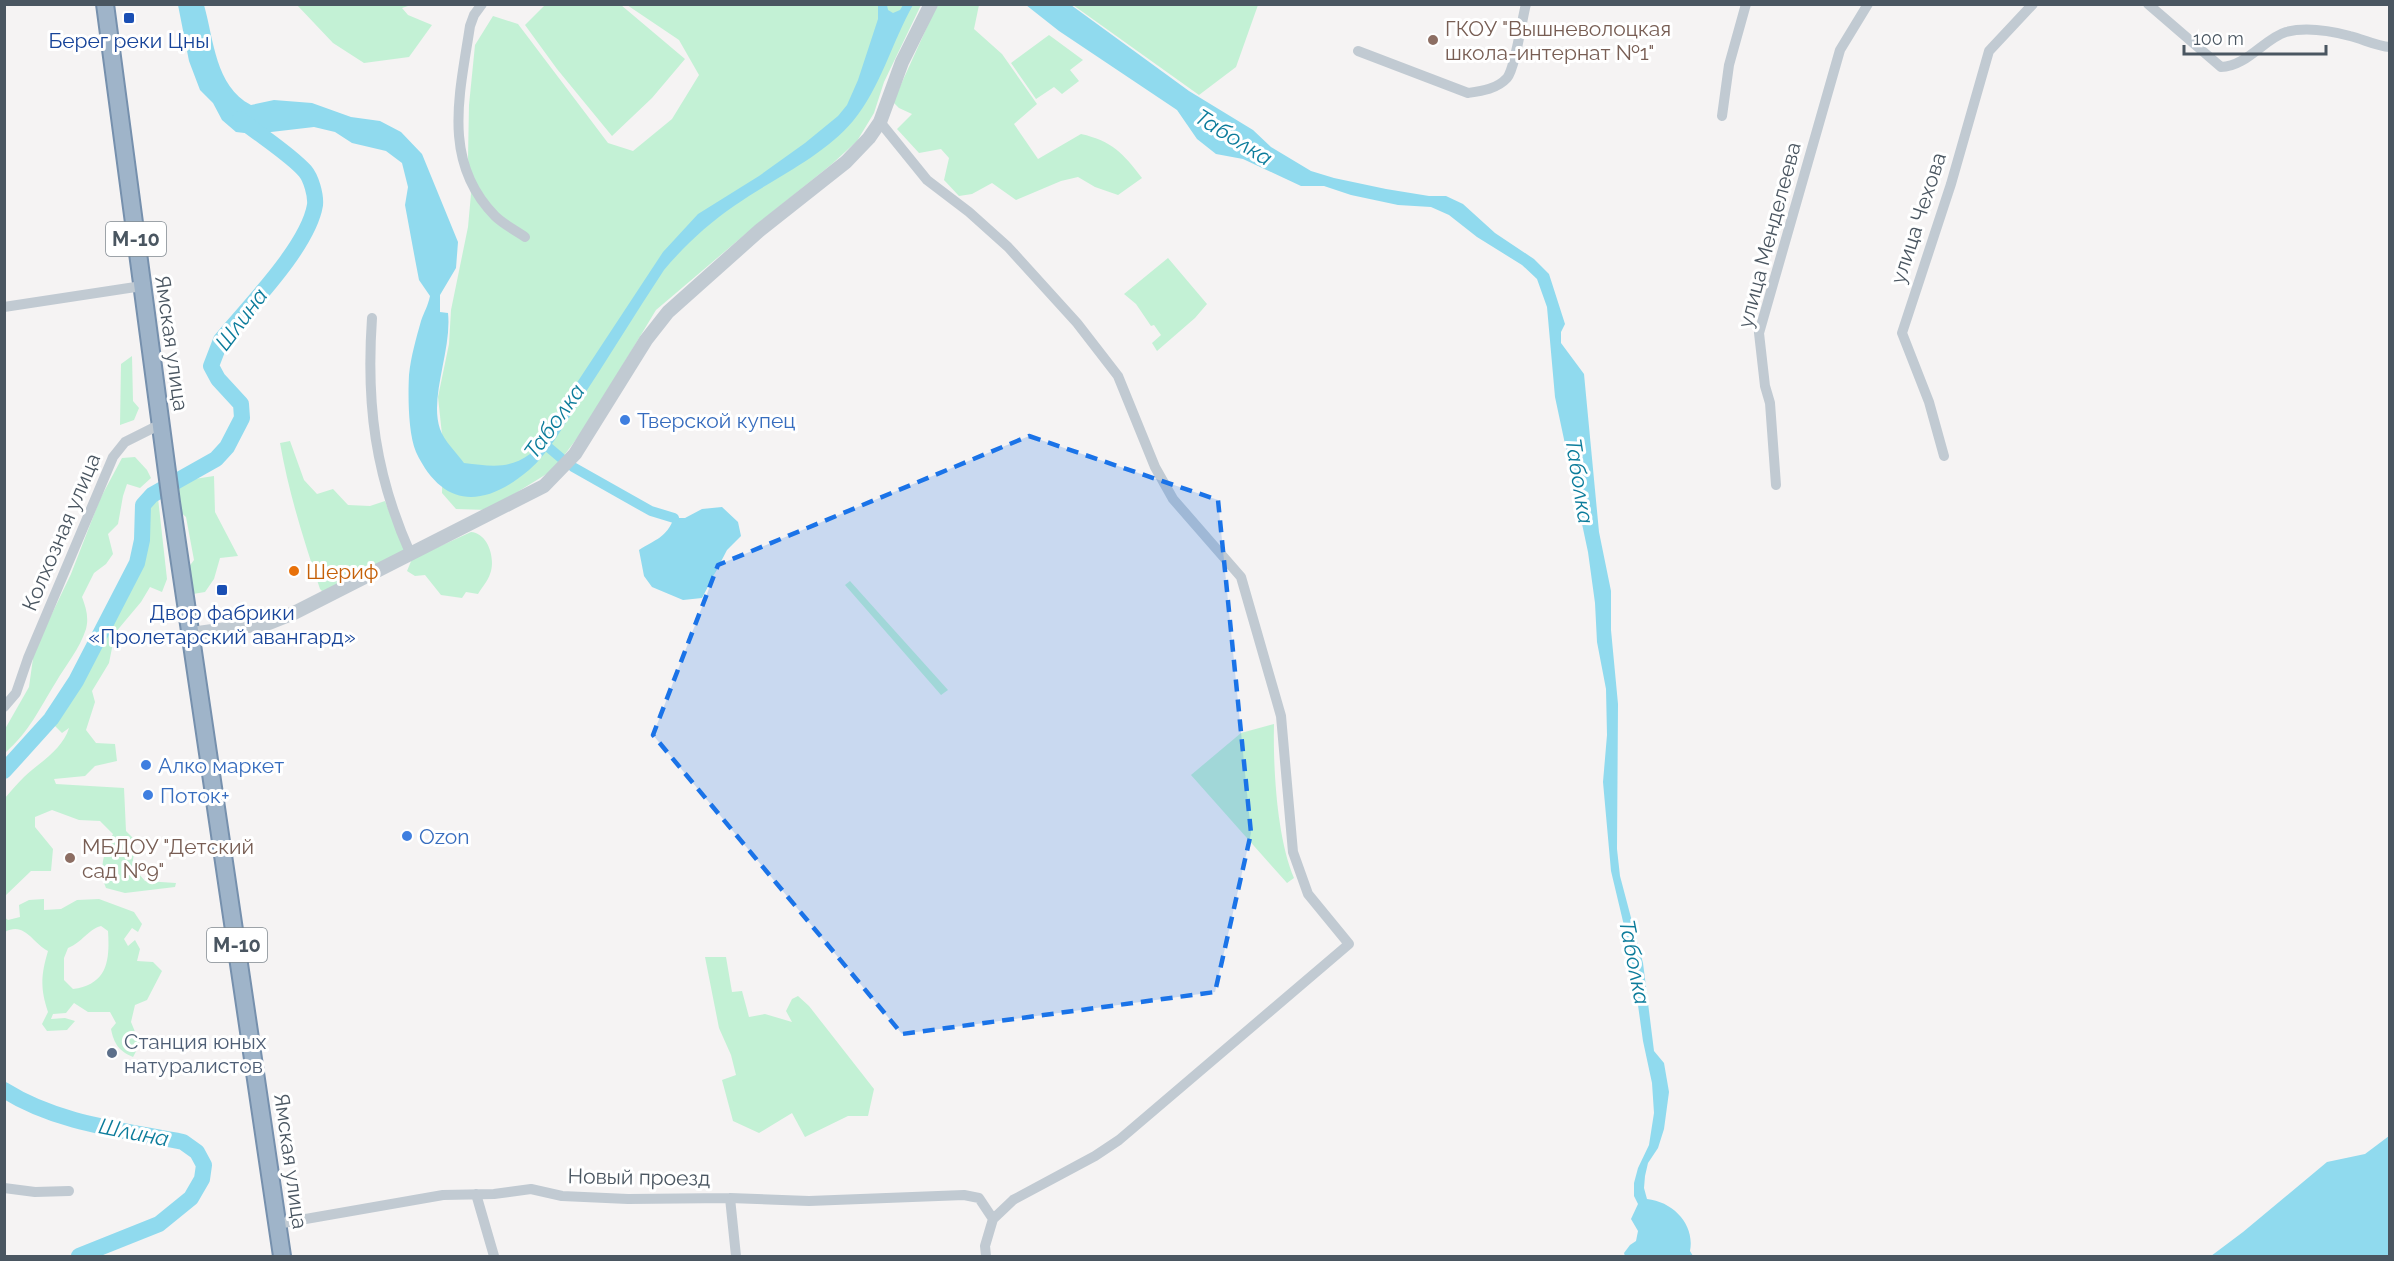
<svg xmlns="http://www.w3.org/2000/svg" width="2394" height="1261" font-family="Raleway,sans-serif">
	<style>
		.green { fill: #c3f1d5; fill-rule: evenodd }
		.water { fill: #90daee }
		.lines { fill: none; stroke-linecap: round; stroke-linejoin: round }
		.canal { stroke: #90daee; stroke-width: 10 }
		.river { stroke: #90daee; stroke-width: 16 }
		.trunk-casing { stroke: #7690ad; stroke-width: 20 }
		.minor { stroke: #c1cad2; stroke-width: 10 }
		.tertiary { stroke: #c1cad2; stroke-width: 14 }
		.trunk { stroke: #9fb4c9; stroke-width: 16 }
		.marked { fill: #1a73e8; fill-opacity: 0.2; stroke: #1a73e8; stroke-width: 4.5; stroke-dasharray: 12 8; stroke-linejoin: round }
		.transit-dot { fill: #1a4fb4; stroke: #fff; stroke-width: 2 }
		.education-dot { fill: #8d6e63; stroke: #fff; stroke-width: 2 }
		.shop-dot { fill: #3f7fe0; stroke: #fff; stroke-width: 2 }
		.food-dot { fill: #e8710a; stroke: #fff; stroke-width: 2 }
		.service-dot { fill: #5c6f8a; stroke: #fff; stroke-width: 2 }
		.labels { text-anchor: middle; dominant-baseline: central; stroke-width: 6; stroke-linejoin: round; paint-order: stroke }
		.shield { fill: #fff; stroke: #808990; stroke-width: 1.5 }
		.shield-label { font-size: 20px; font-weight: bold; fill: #4a5661 }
		.education-label { font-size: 21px; fill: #785e54; stroke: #fff; text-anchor: start }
		.transit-label { font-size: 21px; fill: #164399; stroke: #fff }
		.street-label { font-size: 21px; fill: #4a5661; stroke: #fff }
		.shop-label { font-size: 21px; fill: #366cbe; stroke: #fff; text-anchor: start }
		.food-label { font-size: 21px; fill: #c56008; stroke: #fff; text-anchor: start }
		.service-label { font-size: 21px; fill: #4e5e75; stroke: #fff; text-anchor: start }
		.water-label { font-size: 22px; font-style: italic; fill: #0c7c9b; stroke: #fff }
	</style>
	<rect width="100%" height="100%" fill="#f5f3f3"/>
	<!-- green -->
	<path class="green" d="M546,4L621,5L685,59L652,98L612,136L557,69L525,25Z
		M297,5H411L402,8L408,15L432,25L409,57L364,63L333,43Z
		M627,5H921L884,82L874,113L857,141L832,164L756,225L656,310L584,429L553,470L488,510L456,509L442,493L443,444L438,397L449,344L451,310L468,227L471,194L468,158L469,105L475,45L493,16L518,24L608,143L633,151L672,119L699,75L679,40Z
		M937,5H979L974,29L1002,54L1037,104L1014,124L1038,159L1081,134C1112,141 1123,153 1142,178L1118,195L1095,187L1078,177L1061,181L1016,200L992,183L972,194L959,196L944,180L949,158L941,149L919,153L897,129L912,114L899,108L893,102Z
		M1073,5H1258L1236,67L1199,95Z
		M1049,35L1083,60L1070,70L1079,81L1062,94L1054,87L1036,99L1011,63Z
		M1168,258L1207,304L1195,318L1157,351L1152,343L1161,335L1154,325L1151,326L1136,304L1124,294Z
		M132,356L133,401L139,408L134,420L120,425L121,364Z
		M290,441L304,480L317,494L333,489L348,505L370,506L385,501L405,551L323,592L320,589C304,541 289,494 280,443Z
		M135,457L147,470L151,478L140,488L127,484L123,496L118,524L108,534L113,554L106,564L94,573L82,597C86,608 89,617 86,629C80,648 66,665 56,682C39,709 30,731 5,753V729L29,687L34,651L71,574L100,499L122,458Z
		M214,476L215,512L238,556L220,558L214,579L205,592L193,594L188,568L194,560L186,517L178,510L176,488L188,480Z
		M158,498L167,579L162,592L150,587L141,602L115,633L109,663L92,691L95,702L86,730L96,743L115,744L117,761L95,766L85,776L54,779L56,784L124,788L126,831L136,841L132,866L145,881L176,883L175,887L125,893L106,888C98,870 104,851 113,834L100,821L79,820L52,810L35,817V827L53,849L51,871H31L5,896V798C11,791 17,784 24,777C39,763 63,749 69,728L62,733L54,725L93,661L147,552L146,507Z
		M471,532C488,533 496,559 490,574C488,581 482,587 478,594L466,592L462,598L441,595L425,575L415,576L407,571L412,559Z
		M850,581L948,690L941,695L845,585Z
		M1274,724C1273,769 1277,838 1294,878L1287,883L1191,775L1241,733Z
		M44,899V910L61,909L77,900L99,899L134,912L142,924L138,932L132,928L124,939L128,946L135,940L140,949L137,961L153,962L162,971L147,1000L135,1005L131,1022L140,1044L133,1057C119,1051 114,1044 111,1029L116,1023L110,1012H88L74,1003L66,1013L53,1014L51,1019L65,1018L75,1021L67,1030L47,1031L42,1024L48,1012C40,988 41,975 48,951C33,944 25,921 5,932L4,917L8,920L20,917L19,905L29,900ZM101,926L108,931C110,962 107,984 73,989L64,980V958L68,948C83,942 87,930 101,926Z
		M705,957H726L732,992L742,991L749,1017L765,1014L792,1022L786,1011L792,999L798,996L809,1006L874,1089L868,1116H848L805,1137L792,1113L759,1133L733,1121L722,1080L736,1075L731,1055L719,1028Z"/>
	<!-- water -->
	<path class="water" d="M178,5H204C214,40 215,86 251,105L274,100L312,103L351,117L380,121L401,132L422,154L458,242L456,268L440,295V312L448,313C452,350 429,397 440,429C444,441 457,453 464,463C490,466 508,470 530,454L663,252L698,214L759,176L805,143L838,116L847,105L858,80L878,19V5H887L888,10L893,13L900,10L903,5H913C892,42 880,89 853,121C823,157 772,179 734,206C708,224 685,245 664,270C635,314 607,360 578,404C563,426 549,453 529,470C484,508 443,509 416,452C408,433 408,395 409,375C411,356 416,339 421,321C424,312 428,306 430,296L419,280L415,259L405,205L408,187L402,163L386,151L352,143L335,132L314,127L253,134L236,132L222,120L213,103L200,90L189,61Z
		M1026,5H1071L1189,91L1253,130L1271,147L1311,171L1334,178L1386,189L1429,196H1446L1463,204L1495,233L1534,259L1549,274L1565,324L1561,332V343L1584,374L1599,532L1611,591V630L1618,704L1617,849L1620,876L1643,963L1654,1051L1664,1063L1669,1092L1664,1129L1658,1148L1648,1163L1645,1176L1644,1188L1647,1199C1674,1202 1695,1225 1690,1251L1693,1256H1625L1624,1253L1630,1245L1636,1241L1638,1231L1631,1219L1638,1204L1634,1196V1183L1638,1168L1649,1145L1654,1113L1652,1083L1643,1041L1631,955L1611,871L1603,782L1607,735L1606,689L1597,642L1595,603L1588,552L1555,397L1547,307L1537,279L1522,265L1477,237L1449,215L1431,207L1398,205L1351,195L1324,186H1301L1243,159L1216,154L1197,139L1177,110L1059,31Z
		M722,507L738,522L741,536L727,550L702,598L683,600L652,587L644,576L639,550C656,539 666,538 674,518H685L702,509Z
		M2389,1136V1256H2211L2243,1232L2327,1162L2365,1154Z"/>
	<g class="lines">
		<!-- canal -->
		<path class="canal" d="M548,447L561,458
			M573,467L651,511L674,518"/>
		<!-- river -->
		<path class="river" d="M4,771L51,719L76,681L137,563L142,540L143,505L152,495L216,459L227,447L242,418L241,404L218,379L211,366L221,340C248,307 308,247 315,205C316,195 311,178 305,171C290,154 258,134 240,119
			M4,1090C58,1124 123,1130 183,1142L197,1152L204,1165L202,1179L191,1198L159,1224L79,1256"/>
		<defs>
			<path id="trunk" d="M105,4L171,502L282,1256"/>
		</defs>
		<!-- trunk casing -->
		<use href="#trunk" class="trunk-casing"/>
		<!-- minor -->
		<path class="minor" d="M482,4L474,15L470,26C460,93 441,161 495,216C503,224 515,230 525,237
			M2148,4L2221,67C2246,67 2265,38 2286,32C2305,27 2331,31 2350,36C2363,39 2376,46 2390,47
			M1358,51L1468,93C1482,91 1497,89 1507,78C1515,69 1522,19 1526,4
			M1722,116L1729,65L1746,4
			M880,122L927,180L969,212L1008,247L1077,323L1118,376L1155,467L1173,499L1241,577L1281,716L1293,852L1308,894L1349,944L1119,1140L1095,1156L1013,1200L993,1219
			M4,307L142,286
			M372,318C366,404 375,475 411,555
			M1944,456L1929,402L1902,333L1951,184L1989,51L2033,4
			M1776,485L1770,403L1765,386L1759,333L1840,50L1868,4
			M4,707L16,693L28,658L113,457L125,442L161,424
			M4,1188L35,1192L69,1191
			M476,1194L494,1256
			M730,1198L736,1256
			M277,1224L443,1195L494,1194L531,1189L562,1196L628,1199L730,1198L809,1201L964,1195L979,1198L993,1219
			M986,1256L985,1246L993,1219"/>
		<!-- tertiary -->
		<path class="tertiary" d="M191,634L269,623L294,613L544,486L575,454L646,340L668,312L760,230L846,162L869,138L880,122L902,62L931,4"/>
		<!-- trunk -->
		<use href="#trunk" class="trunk"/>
	</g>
	<!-- marked area -->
	<path class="marked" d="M1029,436L1218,500L1251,833L1215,992L902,1034L653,735L718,565Z"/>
	<!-- markers -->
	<g class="transit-dot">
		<rect x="123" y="12" width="12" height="12" rx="3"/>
		<rect x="216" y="584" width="12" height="12" rx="3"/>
	</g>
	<g class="education-dot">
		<circle cx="1433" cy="40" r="6"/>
		<circle cx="70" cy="858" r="6"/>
	</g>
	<g class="shop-dot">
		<circle cx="625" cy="420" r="6"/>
		<circle cx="146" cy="765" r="6"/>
		<circle cx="148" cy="795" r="6"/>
		<circle cx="407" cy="836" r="6"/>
	</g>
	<circle class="food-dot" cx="294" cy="571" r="6"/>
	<circle class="service-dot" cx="112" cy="1053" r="6"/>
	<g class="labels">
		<!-- shield labels -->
		<g class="shield">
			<rect x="106" y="222" width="60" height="34" rx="4.5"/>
			<rect x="207" y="928" width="60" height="34" rx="4.5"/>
		</g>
		<g class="shield-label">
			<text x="136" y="239">М-10</text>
			<text x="237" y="945">М-10</text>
		</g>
		<!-- education labels -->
		<g class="education-label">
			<text x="1445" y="28">ГКОУ "Вышневолоцкая<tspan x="1445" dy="24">школа-интернат №1"</tspan></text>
			<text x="82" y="846">МБДОУ "Детский<tspan x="82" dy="24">сад №9"</tspan></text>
		</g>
		<!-- transit labels -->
		<g class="transit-label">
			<text x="129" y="40">Берег реки Цны</text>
			<text x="222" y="612">Двор фабрики<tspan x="222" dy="24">«Пролетарский авангард»</tspan></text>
		</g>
		<!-- street labels -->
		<g class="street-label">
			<text transform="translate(1918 218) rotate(-72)">улица Чехова</text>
			<text transform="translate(1769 235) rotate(-75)">улица Менделеева</text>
			<text transform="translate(172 343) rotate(82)">Ямская улица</text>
			<text transform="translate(61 532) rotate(-67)">Колхозная улица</text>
			<text transform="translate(291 1161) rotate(82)">Ямская улица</text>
			<text transform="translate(639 1177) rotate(1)">Новый проезд</text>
		</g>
		<!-- shop labels -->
		<g class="shop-label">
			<text x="637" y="420">Тверской купец</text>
			<text x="158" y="765">Алко маркет</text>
			<text x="160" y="795">Поток+</text>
			<text x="419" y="836">Ozon</text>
		</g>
		<!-- food labels -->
		<g class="food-label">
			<text x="306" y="571">Шериф</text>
		</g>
		<!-- service labels -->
		<g class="service-label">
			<text x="124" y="1041">Станция юных<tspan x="124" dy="24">натуралистов</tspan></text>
		</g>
		<!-- water labels -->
		<g class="water-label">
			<text transform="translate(1234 137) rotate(32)">Таболка</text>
			<text transform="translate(241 319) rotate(-53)">Шлина</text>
			<text transform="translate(554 421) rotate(-54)">Таболка</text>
			<text transform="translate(1580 481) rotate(81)">Таболка</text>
			<text transform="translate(1635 962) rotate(79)">Таболка</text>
			<text transform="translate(134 1132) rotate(11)">Шлина</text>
		</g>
	</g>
	<!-- border -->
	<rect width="2394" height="1261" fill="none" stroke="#4a5661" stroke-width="12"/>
	<!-- scale -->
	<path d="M2184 45v9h142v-9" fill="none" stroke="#4a5661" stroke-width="3"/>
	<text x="2193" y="45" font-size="18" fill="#4a5661" stroke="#ffffff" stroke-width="4.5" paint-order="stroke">100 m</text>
</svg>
